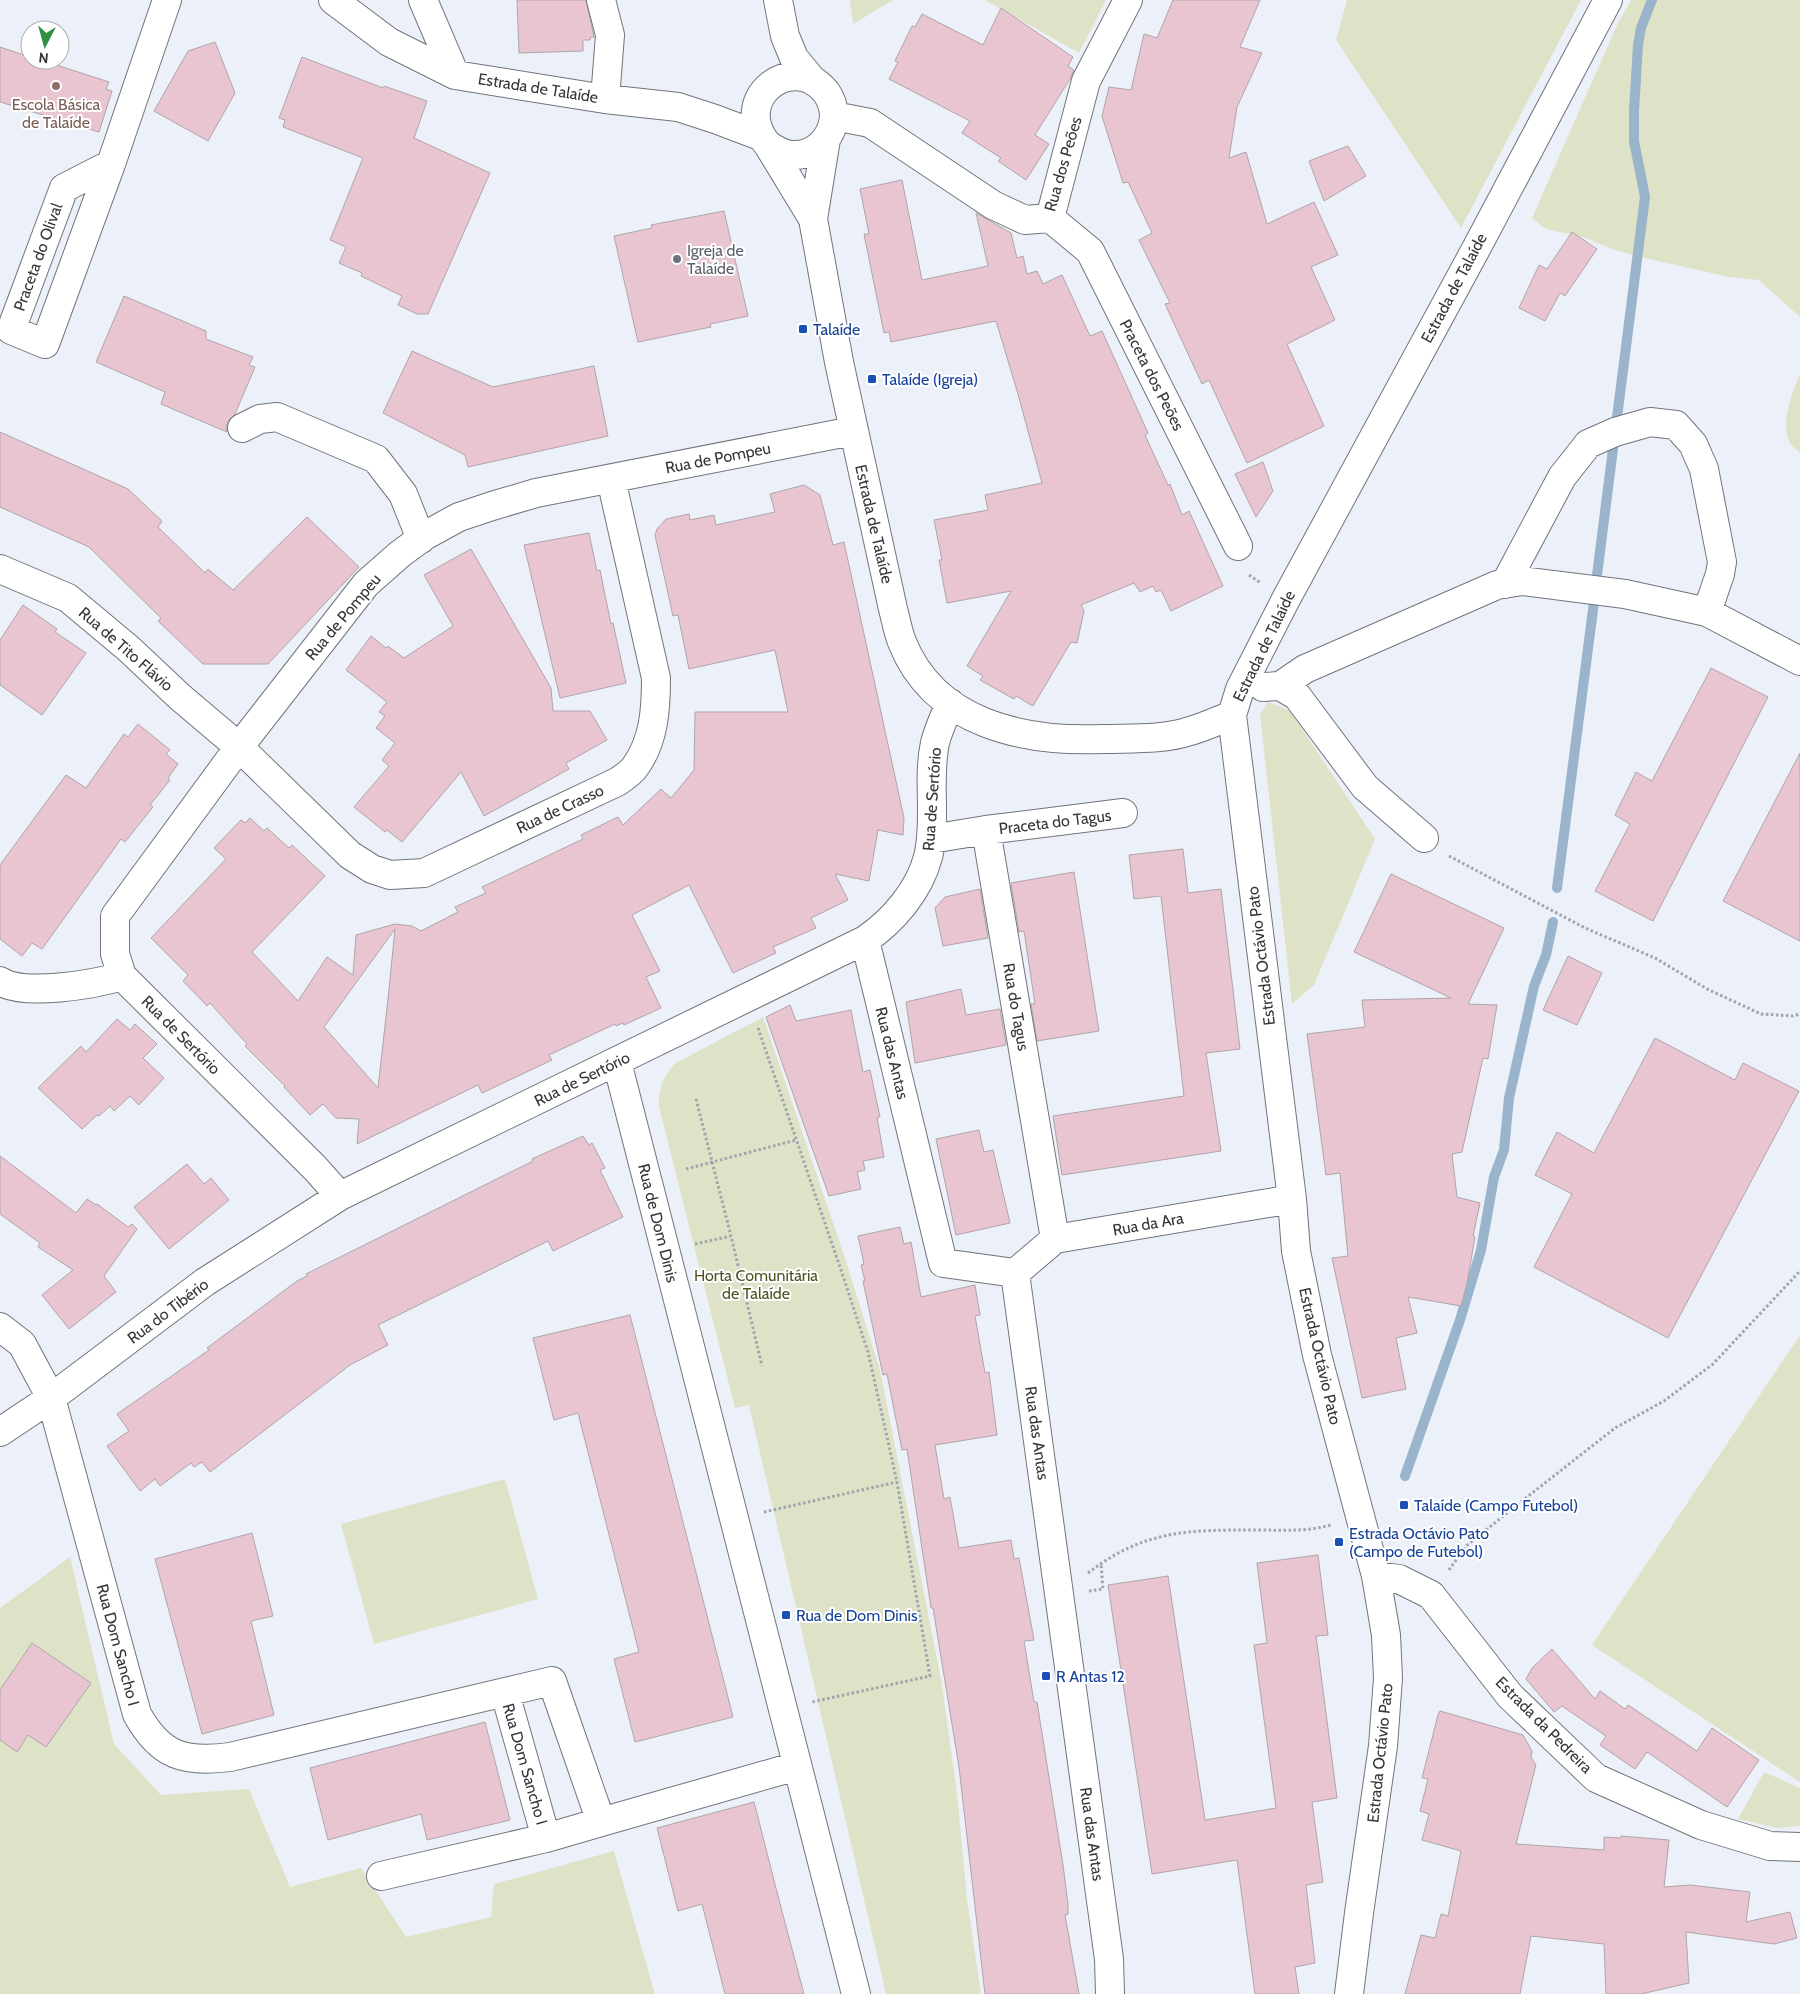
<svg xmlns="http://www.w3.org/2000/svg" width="1800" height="1994" font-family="Cabin,sans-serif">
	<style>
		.green { fill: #dee3c7 }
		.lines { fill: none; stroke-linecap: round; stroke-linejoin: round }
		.stream { stroke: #99b4cb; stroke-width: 10 }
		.building { fill: #e9c5d2; stroke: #afa5a9; fill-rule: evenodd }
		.minor-casing { stroke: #71747c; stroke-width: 30 }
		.path { stroke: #a1a4ab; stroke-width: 3; stroke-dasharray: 2.5 2.5; stroke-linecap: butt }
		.minor { stroke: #fff; stroke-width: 28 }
		.education-dot { fill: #8d6e63; stroke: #fff; stroke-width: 2 }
		.worship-dot { fill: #6b7280; stroke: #fff; stroke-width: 2 }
		.transit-dot { fill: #1a4fb4; stroke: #fff; stroke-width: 2 }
		.labels { text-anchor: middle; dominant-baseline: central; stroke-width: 4; stroke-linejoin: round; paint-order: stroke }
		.street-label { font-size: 16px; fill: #35363a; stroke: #fff }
		.education-label { font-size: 16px; fill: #785e54; stroke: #fff }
		.worship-label { font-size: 16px; fill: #5b616d; stroke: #fff; text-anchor: start }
		.transit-label { font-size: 16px; fill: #164399; stroke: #fff; text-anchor: start }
		.park-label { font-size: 16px; fill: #4d5421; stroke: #fff }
	</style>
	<rect width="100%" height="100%" fill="#ecf0f9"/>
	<!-- green -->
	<path class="green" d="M850,0H893L853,24Z
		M985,0H1106L1079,53Z
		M1347,0H1581L1461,228L1336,40Z
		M1631,0H1800V317L1759,280L1729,277L1636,256L1612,249L1586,238L1546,229L1532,218L1617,25Z
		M1800,374V453C1796,449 1791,446 1789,441C1781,421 1792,393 1800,374Z
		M1268,702L1290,711L1375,839L1314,985L1292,1004L1260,715Z
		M763,1017L844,1255L880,1370L941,1679L957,1793L967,1899L981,1994H886L749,1405L735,1408L659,1107C658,1089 663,1078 674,1064Z
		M1800,1335V1782L1592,1645Z
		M505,1479L538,1599L374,1644L341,1524Z
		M70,1557L114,1744L161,1795L249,1789L290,1887L361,1868L406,1937L491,1917L494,1884L614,1851L655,1994H0V1608Z
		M1764,1772L1800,1788V1826L1777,1828L1738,1819Z"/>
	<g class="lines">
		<!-- stream -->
		<path class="stream" d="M1597,575L1645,197L1634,141V111L1638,45L1641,28L1652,0
			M1557,888L1594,602
			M1405,1476L1460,1320L1481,1250L1494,1177L1504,1150L1509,1098L1534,986L1546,955L1553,922"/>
	</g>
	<!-- building -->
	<path class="building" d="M517,0H586L594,37H591L590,40H583V51L519,53Z
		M1173,0H1260L1240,47L1262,53L1237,107L1229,158L1246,152L1267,224L1314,202L1338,255L1311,267L1335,320L1287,344L1324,426L1247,463L1209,380L1202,384L1165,304L1170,303L1139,240L1152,233L1128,182L1123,183L1102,116L1109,87L1131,90L1144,34L1157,38Z
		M1001,8L1073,57L1068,66L1074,70L1070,79L1035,135L1049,144L1026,180L998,161L1001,158L962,133L970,121L889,79L898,62L895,61L912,26L915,27L922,14L983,45Z
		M215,42L235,93L208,141L154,111L188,51Z
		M0,47L30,57V60H41L109,82L106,89L112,91L99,132L0,102Z
		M302,57L383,88L384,86L427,101L414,138L490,173L428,314H417L398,305L402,296L361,276L362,273L339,263L346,247L330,240L363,158L283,127L285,120L279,118Z
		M1348,146L1366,176L1324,201L1309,161Z
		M902,180L922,280L988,266L976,213L1011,233L1017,258L1023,256L1027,274L1037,271L1043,284L1062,275L1090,336L1102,331L1148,433L1145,435L1168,485L1170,484L1182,515L1189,511L1223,586L1171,611L1161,590L1156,592L1153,586L1140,592L1134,583L1081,605L1084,611L1077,643L1071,642L1033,706L1016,696L1014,699L980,680L983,676L967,666L1011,591L947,603L939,560H942L934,520L988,510L985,495L1042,483L1018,394L996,321L891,342L889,332L884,333L864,234H869L860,189Z
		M724,211L748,316L710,324L711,327L638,342L614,236L652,228L651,225Z
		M1572,232L1597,249L1565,296L1560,293L1545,321L1519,308L1539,265L1547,269Z
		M124,296L206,331V339L253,357L249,365L255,367L235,414L229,420L226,427L227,432L161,404L165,392L96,362Z
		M412,351L493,387L594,366L608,436L468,467L465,455L383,413Z
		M0,432L128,489L162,521L158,527L205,573L208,569L233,590L307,517L359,567L268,664H203L158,621L161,618L89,547L0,507Z
		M1263,462L1273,491L1256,517L1235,474Z
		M804,485L820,495L833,545L844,542L904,818L903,835L878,830L869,881L835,874L848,900L811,918L816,928L773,947L776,953L733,973L689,885L632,915L660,971L646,977L661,1008L624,1025L623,1023L616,1026L615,1024L549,1055L552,1060L482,1093L478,1085L357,1144L359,1119L336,1118L323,1104L310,1115L284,1087L285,1086L245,1046L247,1044L210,1003L207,1006L183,981L188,975L151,938L226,859L214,848L241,820L245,823L250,818L264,831L267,828L289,848L292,845L325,876L252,952L298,1001L327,957L353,975L356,935L395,924L412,926L421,931L458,912L455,907L486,893L482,887L583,839L581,835L618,817L623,825L661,789L671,798L694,770L695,712H788L775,650L689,669L678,615L673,616L655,535L657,529L666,519L689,514L690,520L714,515L716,525L775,512L770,494ZM395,929L388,999L378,1088L324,1027Z
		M589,533L597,571L600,570L611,624L613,623L626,683L560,698L524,545Z
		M471,549L551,688L553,711H590L607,740L566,763L569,769L484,816L461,772L402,842L387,830L385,832L354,807L389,766L382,760L395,743L376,728L385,716L379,712L387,702L346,670L371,636L386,648L388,646L404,658L453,626L424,575Z
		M23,605L57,629L55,632L86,653L42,715L0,685V640Z
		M1711,668L1768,697L1653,921L1595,891L1630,824L1615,815L1636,772L1652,781Z
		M138,724L170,750L166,754L178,764L168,778L170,780L150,805L153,807L125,842L121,839L42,949L32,943L22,956L0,939V865L66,775L86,788L124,734L128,737Z
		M1800,753V941L1723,901Z
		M1183,849L1188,893L1221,889L1240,1049L1206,1053L1221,1151L1062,1175L1053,1116L1184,1096L1161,896L1134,899L1129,855Z
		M1074,872L1099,1031L1037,1041L1031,1004H1035L1024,931L1019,932L1011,883Z
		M1391,874L1504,928L1468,1004L1497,1005L1488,1059L1483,1058L1462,1152L1452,1154L1457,1197L1480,1203L1473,1236L1475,1237L1467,1283L1461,1306L1408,1297L1417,1333L1396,1338L1406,1389L1362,1398L1332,1258L1348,1256L1340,1173L1326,1175L1307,1034L1365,1027L1362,1000L1451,998L1354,952Z
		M980,889L988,938L943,946L935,908L945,897Z
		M1568,956L1602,973L1577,1025L1543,1010Z
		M961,989L966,1015L1000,1009L1006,1045L915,1063L906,1002Z
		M790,1005L796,1021L851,1010L863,1072L870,1070L880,1117H877L884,1157L863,1161L865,1170L857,1172L861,1189L829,1196L766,1017Z
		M117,1019L130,1030L135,1024L157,1044L143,1058L164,1078L139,1105L130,1096L114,1111L110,1106L99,1116L97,1115L82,1129L38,1088L81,1046L86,1052Z
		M1655,1038L1735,1080L1743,1063L1799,1091L1668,1338L1534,1267L1572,1194L1535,1175L1557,1132L1594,1153Z
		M979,1130L984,1152L993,1150L1010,1223L956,1235L936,1139Z
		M583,1136L589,1145L592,1143L605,1168L600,1170L623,1217L553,1251L548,1241L378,1325L388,1345L350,1365L210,1472L202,1462L194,1467L191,1463L160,1486L155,1479L140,1491L107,1446L129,1431L117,1414L209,1350L207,1348L297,1281L307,1276L306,1274L533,1161L532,1159Z
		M0,1156L76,1213L87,1199L96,1205L97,1204L128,1227L132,1224L137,1229L104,1276L116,1292L69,1329L42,1295L73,1270L38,1247L40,1243L0,1214Z
		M187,1164L204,1184L211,1178L229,1200L169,1249L134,1207Z
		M900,1227L904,1244L911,1242L921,1297L975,1285L980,1315L975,1316L985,1373L989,1372L997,1435L935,1445L944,1499L950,1497L959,1548L1011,1540L1014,1559L1019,1558L1034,1640L1024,1641L1034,1702H1037L1063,1865L1068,1904V1914L1065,1915L1079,1994H985L959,1767L933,1608H931L907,1449L902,1450L887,1374L883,1375L863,1281H865L861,1265L864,1264L858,1236Z
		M630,1315L733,1717L635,1742L614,1659L639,1652L578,1413L554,1420L533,1338Z
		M252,1533L273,1616L251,1621L274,1715L202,1734L155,1559Z
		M1318,1555L1328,1635L1316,1636L1337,1798L1312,1802L1323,1882L1306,1885L1315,1963L1295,1967L1299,1994H1255L1237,1860L1152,1874L1108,1585L1168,1576L1205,1820L1276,1808L1254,1645L1267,1643L1257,1563Z
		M32,1643L91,1683L46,1747L28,1735L17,1752L0,1740V1690Z
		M1552,1649L1595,1699L1600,1691L1625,1709L1628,1705L1697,1751L1712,1728L1759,1760L1727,1807L1647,1752L1635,1769L1600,1745L1606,1736L1562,1706L1554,1712L1526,1679L1532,1668Z
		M1440,1711L1523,1735L1532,1751L1531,1757L1536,1765L1516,1844L1604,1850V1837L1621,1838V1836L1669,1840L1664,1887L1690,1885L1750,1892L1746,1922L1790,1912L1797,1938L1774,1944L1686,1932L1689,1983L1641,1994H1606L1604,1944L1531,1936L1520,1994H1405L1421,1935L1435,1938L1441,1914L1448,1916L1461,1851L1422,1840L1429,1814L1420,1811L1428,1779L1422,1778L1438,1715Z
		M485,1722L510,1820L427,1840L421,1814L328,1840L310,1768Z
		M754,1802L779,1900L804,1994H725L702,1904L678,1911L657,1828Z"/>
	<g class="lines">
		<defs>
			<path id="minor" d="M333,0L389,42L455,75L605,99L678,107L715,119L760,136
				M423,0L455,75
				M601,0L610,35L605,99
				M778,0L785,36L794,58L813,81
				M834,116L870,123L993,205L1025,220L1050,218L1086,81L1128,0
				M826,139L813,219L839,362L893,609C896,620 898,632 902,642C935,725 1025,742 1103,739C1132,738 1163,740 1190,731C1205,727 1219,720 1232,715
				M768,145C776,150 783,155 793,155C814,156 832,139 834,117C834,109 831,99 826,92C792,50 729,100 768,145L813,219
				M111,164L64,188L11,330L45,344L111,164L167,0
				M1050,218L1090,251L1238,546
				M242,428L260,419L277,417L376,459L403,494L421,539
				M853,431L536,493L492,506L459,517L426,535L400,554L366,584L239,747L115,916V954L122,976L315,1168L340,1196L865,940C893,921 919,891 928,857C932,842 932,826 932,811C932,788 930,766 935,743C938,730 945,716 950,703
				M0,569L68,598L129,649L180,697L239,747L350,855L372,869L390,875L424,873L617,782C623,778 631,773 635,767C654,741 656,710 656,678L611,479
				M1505,584L1562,477L1588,444L1615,432L1650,422L1676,425L1693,444L1704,469L1722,562L1720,574L1707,612
				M1280,686L1305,669L1497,585L1522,581L1625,594L1707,612L1800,661
				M1263,687L1280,686L1297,696L1365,787L1424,838
				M986,830L1123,813
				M931,839L986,830L1055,1239
				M865,940L943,1263L1015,1273
				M0,981C22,997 96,984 122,976
				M617,1062L856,1994
				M1015,1273L1109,1959L1110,1994
				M1015,1273L1055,1239L1292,1199
				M0,1327L22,1344L51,1398L137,1714C160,1756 184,1763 230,1757L552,1681L601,1822L797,1766
				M0,1432L51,1398L205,1282L340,1196
				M1376,1576L1399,1579L1431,1595L1510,1696L1596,1778L1701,1825L1770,1846L1800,1847
				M505,1693L546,1838L601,1822
				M381,1876L546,1838
				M1349,1994L1359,1913L1383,1746L1388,1678L1386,1635L1376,1576L1317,1355L1296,1251L1292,1199L1232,715L1240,689L1286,599L1477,247L1608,0"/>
		</defs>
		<!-- minor casing -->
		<use href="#minor" class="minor-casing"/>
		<!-- path -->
		<path class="path" d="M1249,575L1261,583
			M1449,856L1585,928L1655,958L1709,990L1761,1014L1793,1016L1800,1014
			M758,1028L841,1270L868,1352L897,1482L930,1676L812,1702
			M696,1099L731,1236
			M686,1169L796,1140
			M695,1244L731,1236L762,1366
			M764,1512L897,1482
			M1449,1570L1466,1546L1522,1501L1615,1428L1664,1401L1713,1364L1800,1271
			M1088,1573C1145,1529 1190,1530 1258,1530C1285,1530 1305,1532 1331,1525
			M1089,1591L1103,1589L1101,1564"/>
		<!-- minor -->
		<use href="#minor" class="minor"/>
	</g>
	<!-- markers -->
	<circle class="education-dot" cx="56" cy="86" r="5"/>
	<circle class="worship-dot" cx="677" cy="259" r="5"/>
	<g class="transit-dot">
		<rect x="798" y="324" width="10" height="10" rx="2.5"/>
		<rect x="867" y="374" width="10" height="10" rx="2.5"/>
		<rect x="1399" y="1500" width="10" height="10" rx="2.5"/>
		<rect x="1334" y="1537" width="10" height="10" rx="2.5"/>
		<rect x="781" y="1610" width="10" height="10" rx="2.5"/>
		<rect x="1041" y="1671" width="10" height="10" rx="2.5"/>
	</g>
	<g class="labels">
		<!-- street labels -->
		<g class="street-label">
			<text transform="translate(538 88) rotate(9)">Estrada de Talaíde</text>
			<text transform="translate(1063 164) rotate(-74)">Rua dos Peões</text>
			<text transform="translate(38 257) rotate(-70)">Praceta do Olival</text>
			<text transform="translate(1454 288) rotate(-62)">Estrada de Talaíde</text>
			<text transform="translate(1152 375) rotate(63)">Praceta dos Peões</text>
			<text transform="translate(718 458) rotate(-11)">Rua de Pompeu</text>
			<text transform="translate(874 524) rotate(77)">Estrada de Talaíde</text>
			<text transform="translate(343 617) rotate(-50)">Rua de Pompeu</text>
			<text transform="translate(1264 646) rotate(-64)">Estrada de Talaíde</text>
			<text transform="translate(126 649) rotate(41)">Rua de Tito Flávio</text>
			<text transform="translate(932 799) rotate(-86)">Rua de Sertório</text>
			<text transform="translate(560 809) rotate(-25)">Rua de Crasso</text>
			<text transform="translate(1055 822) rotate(-7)">Praceta do Tagus</text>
			<text transform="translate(1261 956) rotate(-97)">Estrada Octávio Pato</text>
			<text transform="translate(1016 1007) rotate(80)">Rua do Tagus</text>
			<text transform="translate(181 1035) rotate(45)">Rua de Sertório</text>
			<text transform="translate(892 1053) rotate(76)">Rua das Antas</text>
			<text transform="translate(582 1079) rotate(-26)">Rua de Sertório</text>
			<text transform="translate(658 1223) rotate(76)">Rua de Dom Dinis</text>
			<text transform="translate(1148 1224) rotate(-10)">Rua da Ara</text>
			<text transform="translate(168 1311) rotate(-37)">Rua do Tibério</text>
			<text transform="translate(1320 1356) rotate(77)">Estrada Octávio Pato</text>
			<text transform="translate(1037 1433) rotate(82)">Rua das Antas</text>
			<text transform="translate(118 1645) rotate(75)">Rua Dom Sancho I</text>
			<text transform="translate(1544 1725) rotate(45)">Estrada da Pedreira</text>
			<text transform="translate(1380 1753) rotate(-84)">Estrada Octávio Pato</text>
			<text transform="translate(525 1764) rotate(74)">Rua Dom Sancho I</text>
			<text transform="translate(1092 1834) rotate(82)">Rua das Antas</text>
		</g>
		<!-- education labels -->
		<g class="education-label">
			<text x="56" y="104">Escola Básica<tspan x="56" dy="18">de Talaíde</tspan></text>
		</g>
		<!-- worship labels -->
		<g class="worship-label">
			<text x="687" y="250">Igreja de<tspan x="687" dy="18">Talaíde</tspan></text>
		</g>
		<!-- transit labels -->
		<g class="transit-label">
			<text x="813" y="329">Talaíde</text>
			<text x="882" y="379">Talaíde (Igreja)</text>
			<text x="1414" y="1505">Talaíde (Campo Futebol)</text>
			<text x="1349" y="1533">Estrada Octávio Pato<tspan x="1349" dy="18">(Campo de Futebol)</tspan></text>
			<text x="796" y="1615">Rua de Dom Dinis</text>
			<text x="1056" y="1676">R Antas 12</text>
		</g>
		<!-- park labels -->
		<g class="park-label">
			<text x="756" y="1275">Horta Comunitária<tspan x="756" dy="18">de Talaíde</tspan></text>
		</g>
	</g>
	<!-- north arrow -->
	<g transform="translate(45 45) rotate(186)"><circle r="24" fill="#ffffff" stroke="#aeafb0"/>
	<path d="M0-4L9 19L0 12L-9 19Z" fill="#2f9044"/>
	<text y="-8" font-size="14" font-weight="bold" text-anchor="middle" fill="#35363a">N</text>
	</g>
</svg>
